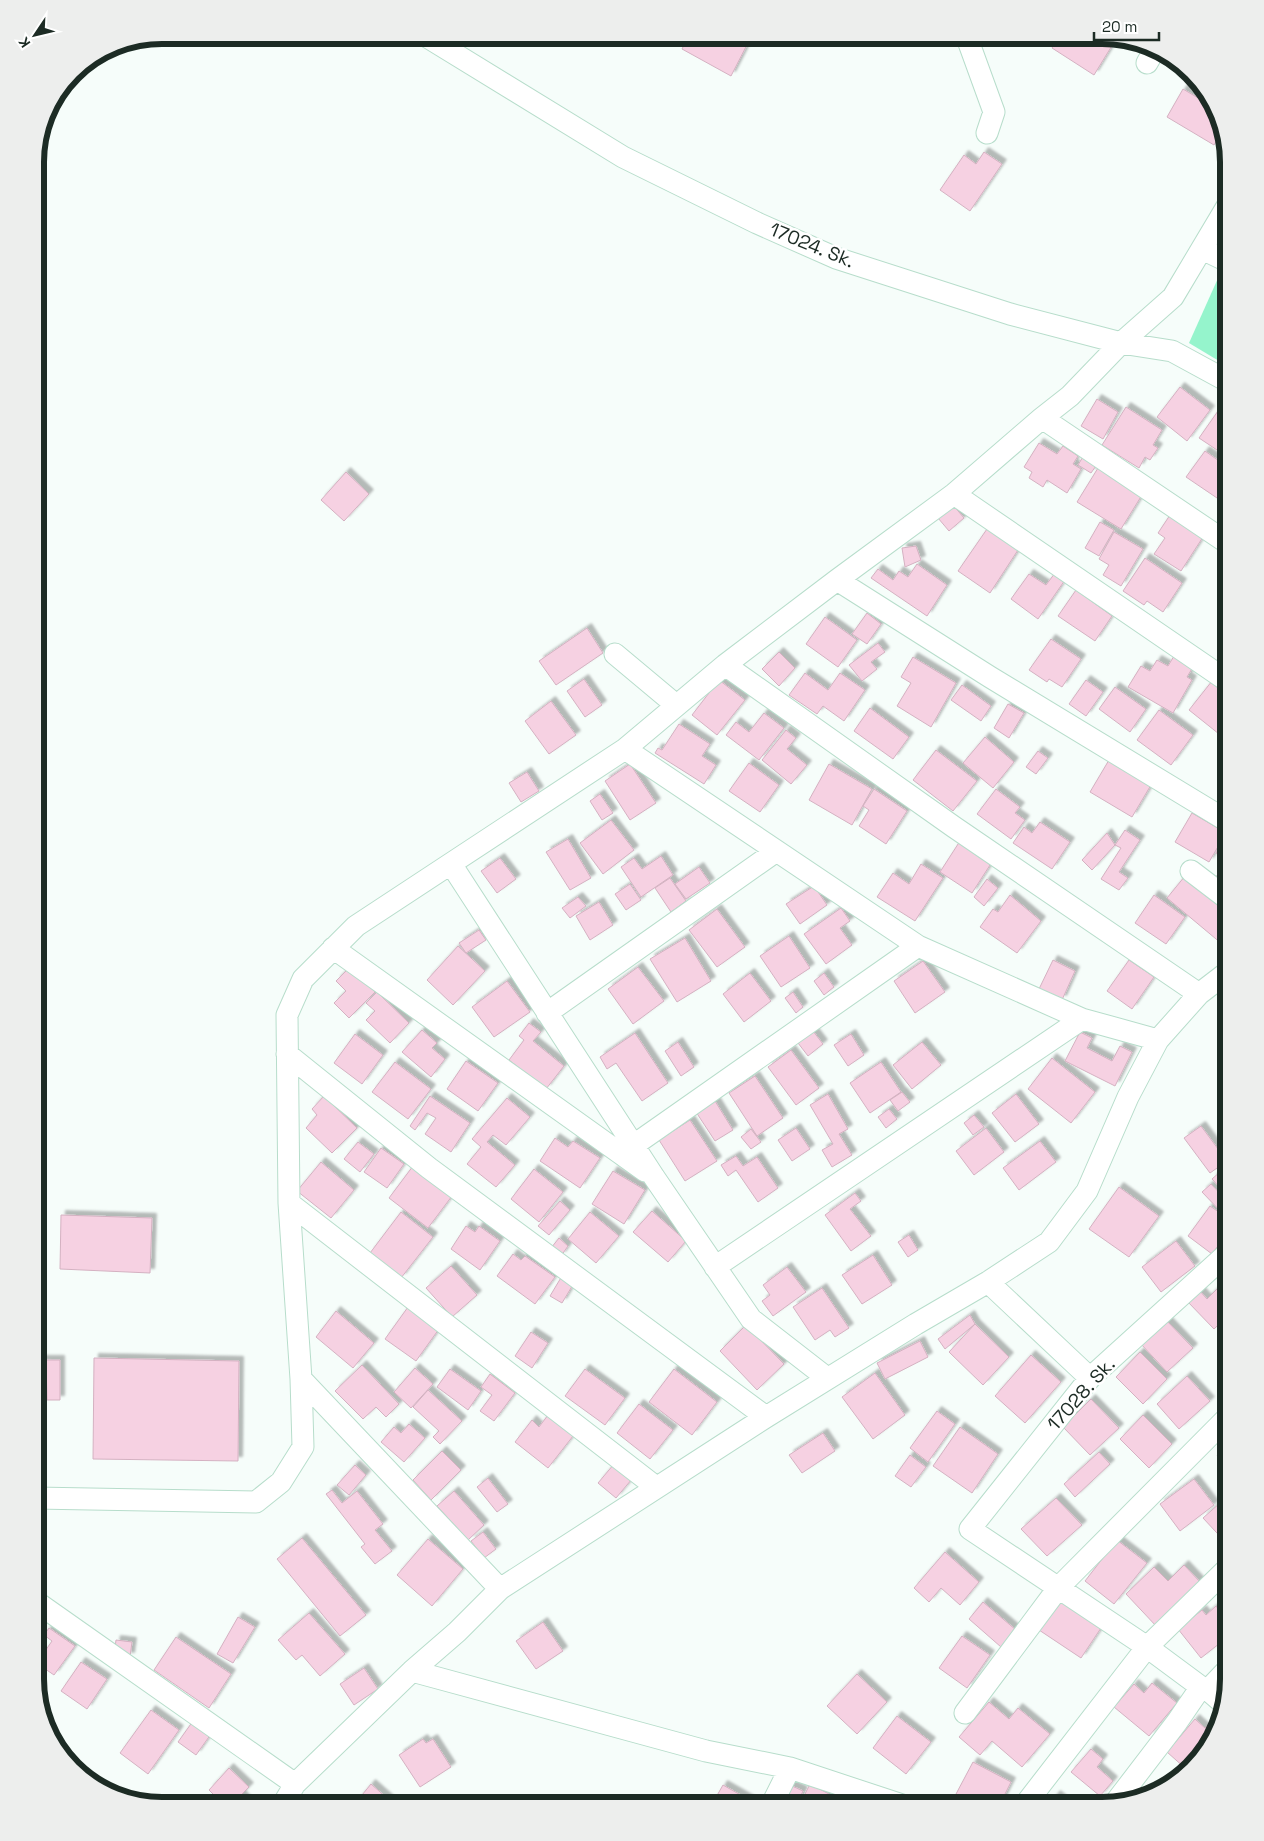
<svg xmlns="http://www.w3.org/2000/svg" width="1264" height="1841" font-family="'Space Grotesk',sans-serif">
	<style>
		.green { fill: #95f4cc }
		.building { fill: #f6d1e2; stroke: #d4b1c1; filter: url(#shadow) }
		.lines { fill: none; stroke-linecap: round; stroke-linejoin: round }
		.minor-casing { stroke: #b7ddcb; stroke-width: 23 }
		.minor { stroke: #fff; stroke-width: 21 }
		.labels { text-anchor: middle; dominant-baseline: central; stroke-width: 5; stroke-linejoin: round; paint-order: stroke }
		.street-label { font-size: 19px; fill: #1c2b24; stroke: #fff }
		.rim { fill: none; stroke: #1c2b24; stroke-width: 6 }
	</style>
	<defs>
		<filter id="shadow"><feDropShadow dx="4.5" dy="-4.5" stdDeviation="1" flood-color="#0004"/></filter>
	</defs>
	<rect width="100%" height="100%" fill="#f6fdfa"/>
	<!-- green -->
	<path class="green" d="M1219,276L1229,281V367L1189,343Z"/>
	<!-- building -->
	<path class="building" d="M689,35H752L731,76L682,49Z
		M1060,35H1099L1113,44L1094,75L1052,48Z
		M1183,89L1215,108L1221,133L1214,145L1167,117Z
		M984,152L1002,164L970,211L940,190L964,155L976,164Z
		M1180,387L1210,410L1187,441L1157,417Z
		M1097,399L1118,412L1103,439L1081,426Z
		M1225,401L1229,403V458L1199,438Z
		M1126,407L1162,430L1153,445L1158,448L1150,460L1145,457L1139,468L1102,445Z
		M1039,443L1057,454L1063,446L1078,456L1073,464L1081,469L1067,493L1047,480L1043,487L1029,478L1032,472L1024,467Z
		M1205,451L1229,468V480L1217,498L1186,477Z
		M1084,455L1098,463L1091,473L1078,465Z
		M1098,468L1142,495L1121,529L1077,502Z
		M346,472L369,494L344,521L321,500Z
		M953,505L964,518L949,531L938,518Z
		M1170,515L1203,537L1181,571L1154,554L1165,538L1158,533Z
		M1100,522L1114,530L1099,556L1085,548Z
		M987,529L1018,550L990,593L958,571Z
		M1114,532L1143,549L1121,586L1103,575L1109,565L1099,559Z
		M916,546L921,560L905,567L902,548Z
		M1145,558L1182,583L1163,612L1147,601L1144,605L1123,591Z
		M917,564L947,585L927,616L871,578L878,569L893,580L899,571L908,577Z
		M1055,573L1065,580L1038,619L1011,599L1029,574L1046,585Z
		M1076,590L1112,616L1095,641L1058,616Z
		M867,613L881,624L867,644L852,634Z
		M825,617L857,640L838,667L806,644Z
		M587,628L603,653L556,685L539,661Z
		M1051,639L1081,659L1062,687L1049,679L1047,682L1029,670Z
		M878,643L885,652L871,662L877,669L862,681L849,665Z
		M779,652L795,668L779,686L762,669Z
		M1174,656L1193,667L1187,677L1192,680L1173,713L1128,687L1141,666L1150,671L1157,660L1168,666Z
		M913,657L956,683L931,727L897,706L911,683L901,677Z
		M805,673L828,690L840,673L865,690L844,721L823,706L817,714L789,695Z
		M584,679L602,705L585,717L567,691Z
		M719,680L745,700L717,735L692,715Z
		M1086,680L1103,692L1086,716L1069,704Z
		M1212,681L1229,694V722L1219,734L1189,710Z
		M962,685L991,706L981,721L951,700Z
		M1115,687L1146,709L1130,732L1099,709Z
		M551,701L576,735L549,754L525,721Z
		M1008,704L1024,713L1009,738L994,728Z
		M870,708L909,737L893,759L854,731Z
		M1159,710L1193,735L1171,765L1137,740Z
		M764,713L784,728L759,760L726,735L736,722L749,732Z
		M679,724L710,744L702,756L716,765L704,784L655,753L658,748L662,750Z
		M786,730L796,738L787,749L807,765L791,784L762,760Z
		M985,737L1014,762L993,788L963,763Z
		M936,750L977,781L953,811L913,780Z
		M1038,751L1048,758L1036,774L1026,767Z
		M1109,760L1151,785L1132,817L1090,792Z
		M749,763L779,785L760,812L729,791Z
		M630,764L656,803L630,820L605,781Z
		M829,764L872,789L852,825L809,800Z
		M527,772L539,791L521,802L509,783Z
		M874,789L907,811L886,844L859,826L869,810L863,806Z
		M996,789L1020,807L1015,813L1025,820L1011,839L977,814Z
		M600,794L613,813L602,820L590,801Z
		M1192,813L1226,833L1209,862L1175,842Z
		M611,820L634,850L603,874L580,843Z
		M1040,822L1070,842L1052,869L1013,843L1024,827L1032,833Z
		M1125,830L1140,840L1119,872L1128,878L1119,890L1101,879L1121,848L1115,845Z
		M1107,833L1115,845L1092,870L1082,860Z
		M568,839L591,878L570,890L546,852Z
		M960,841L992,862L972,893L940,872Z
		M1223,842L1229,846V886L1216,877L1227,860L1216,853Z
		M661,856L673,875L641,897L621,867L634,858L642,869Z
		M500,858L516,879L497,893L481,871Z
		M921,864L943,878L915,921L877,897L893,873L909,884Z
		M699,867L710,883L686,899L675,884Z
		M1185,876L1229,914V936L1222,944L1167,898Z
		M670,878L686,901L671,912L655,888Z
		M987,879L998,888L984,906L974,897Z
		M630,884L641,900L626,910L615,894Z
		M814,886L827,905L800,924L786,904Z
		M1010,895L1041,921L1017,953L980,927L993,909L998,912Z
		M1154,895L1185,917L1166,944L1135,923Z
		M578,897L586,906L570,918L562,908Z
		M599,902L613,925L590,940L576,916Z
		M841,908L850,921L840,928L852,945L826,964L804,934Z
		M717,909L745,947L717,967L689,930Z
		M479,930L486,940L466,953L459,943Z
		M789,936L810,968L781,987L760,956Z
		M685,938L711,981L677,1002L650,959Z
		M458,946L485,971L453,1005L427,980Z
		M1053,960L1075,971L1062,1000L1039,989Z
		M1129,960L1154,977L1132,1009L1107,991Z
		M923,961L945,992L915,1013L894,981Z
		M350,967L375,992L349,1018L334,1003L346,991L336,981Z
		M638,967L664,1001L633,1024L608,989Z
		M750,973L771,1001L744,1022L723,994Z
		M824,973L834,987L824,995L814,981Z
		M507,981L530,1012L494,1037L472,1007Z
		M377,992L409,1023L390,1043L366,1020L375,1011L366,1003Z
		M793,992L803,1007L796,1013L785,998Z
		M529,1023L541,1032L533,1041L564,1066L546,1089L509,1060L524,1040L519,1036Z
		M422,1030L437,1043L432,1048L445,1059L431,1077L402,1052Z
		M813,1031L823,1044L808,1056L798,1043Z
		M1080,1032L1092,1038L1087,1048L1112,1061L1120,1046L1132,1052L1115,1086L1065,1061Z
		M635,1033L668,1083L642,1101L616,1063L607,1069L600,1057Z
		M355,1034L383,1055L362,1084L334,1063Z
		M851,1034L864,1055L848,1066L834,1045Z
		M678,1042L694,1067L681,1076L665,1051Z
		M922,1042L941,1065L912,1089L893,1065Z
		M791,1050L819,1088L796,1105L768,1067Z
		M1052,1058L1095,1092L1071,1123L1028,1089Z
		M466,1061L498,1083L478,1111L447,1089Z
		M395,1062L431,1089L408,1119L372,1092Z
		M881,1062L901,1092L870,1113L850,1083Z
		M755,1076L783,1118L757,1136L729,1093Z
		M902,1092L910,1102L898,1111L890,1100Z
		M828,1094L848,1129L839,1134L852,1155L832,1167L822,1150L833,1144L810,1105Z
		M1016,1094L1039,1124L1015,1142L992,1113Z
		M324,1096L357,1128L332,1153L306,1128L317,1115L312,1109Z
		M430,1096L470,1123L451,1152L425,1134L436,1118L427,1113L415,1130L410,1126Z
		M507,1098L530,1117L506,1145L493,1135L487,1142L515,1165L496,1187L467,1164L481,1147L472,1139Z
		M715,1101L733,1130L715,1141L696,1112Z
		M889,1109L897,1119L886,1128L878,1117Z
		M974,1115L984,1127L973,1135L964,1123Z
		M690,1120L717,1161L685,1181L659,1140Z
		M1201,1126L1227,1161L1210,1173L1184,1138Z
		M796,1128L810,1149L792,1161L778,1140Z
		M986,1128L1004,1152L974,1175L956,1151Z
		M751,1129L761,1142L751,1149L741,1137Z
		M555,1138L568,1147L573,1141L600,1158L580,1188L540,1161Z
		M1040,1141L1056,1162L1019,1190L1003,1168Z
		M358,1142L374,1154L360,1172L344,1159Z
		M381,1148L404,1164L387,1188L364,1172Z
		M736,1156L743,1166L757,1157L778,1188L758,1202L736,1170L728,1176L721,1165Z
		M321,1162L354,1190L331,1218L297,1191Z
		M413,1166L452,1196L428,1228L389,1198Z
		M534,1169L563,1192L539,1222L511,1199Z
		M613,1171L645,1190L624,1224L592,1204Z
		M1221,1171L1229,1180V1198L1212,1179Z
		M1211,1184L1229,1203V1209L1223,1214L1202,1192Z
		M1119,1187L1159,1216L1129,1257L1089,1229Z
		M855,1193L861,1201L850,1209L871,1236L851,1251L825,1215Z
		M560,1201L570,1210L549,1235L538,1226Z
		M1210,1206L1229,1219V1231L1212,1254L1188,1236Z
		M652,1211L686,1241L668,1262L633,1232Z
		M401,1212L433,1237L401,1278L370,1253Z
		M590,1212L619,1236L596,1263L568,1239Z
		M61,1215L152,1218L150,1273L60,1269Z
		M466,1226L475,1232L479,1226L500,1241L480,1270L451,1249Z
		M909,1235L918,1250L908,1257L898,1242Z
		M559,1238L568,1246L561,1256L551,1248Z
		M1176,1241L1195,1266L1161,1292L1142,1267Z
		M513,1254L521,1260L525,1256L555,1277L535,1304L497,1276Z
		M873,1255L892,1285L862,1304L842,1275Z
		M451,1266L477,1295L452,1317L426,1288Z
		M787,1267L806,1292L773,1316L762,1301L770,1295L763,1285Z
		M562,1276L574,1283L562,1303L550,1296Z
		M1223,1283L1229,1289V1315L1214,1329L1187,1301L1199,1290L1207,1299Z
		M822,1288L849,1328L835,1337L830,1330L815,1340L793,1307Z
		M408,1307L439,1329L416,1361L385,1339Z
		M336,1311L374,1343L353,1368L316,1337Z
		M970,1315L975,1324L945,1349L938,1339Z
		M1165,1319L1193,1348L1167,1372L1140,1343Z
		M975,1324L1009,1357L983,1385L949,1352Z
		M746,1325L784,1364L757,1390L720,1351Z
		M531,1332L548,1343L532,1368L515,1356Z
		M35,1335H40V1360H60V1400H47L46,1364H35Z
		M920,1341L928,1357L885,1379L877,1363Z
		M1140,1352L1167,1379L1143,1404L1116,1377Z
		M1031,1355L1061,1382L1025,1423L995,1396Z
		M94,1358L239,1361L238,1461L93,1459Z
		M362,1365L399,1404L386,1417L376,1407L363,1419L335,1391Z
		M415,1368L433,1384L411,1408L394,1392Z
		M450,1369L481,1391L468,1410L437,1387Z
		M585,1369L625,1398L605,1425L565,1396Z
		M674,1369L717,1402L692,1435L649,1402Z
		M1229,1372V1396L1217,1385Z
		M875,1373L905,1415L873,1439L842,1397Z
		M490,1374L515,1393L494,1421L480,1411L492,1395L481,1387Z
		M1187,1376L1210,1401L1179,1429L1157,1404Z
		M428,1390L462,1421L440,1444L433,1437L439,1431L413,1407Z
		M1091,1399L1119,1428L1090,1455L1063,1427Z
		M639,1404L673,1430L650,1459L617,1433Z
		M551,1411L577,1431L548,1468L515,1442L532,1420L539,1427Z
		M937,1411L955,1424L928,1462L910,1448Z
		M1143,1415L1172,1444L1149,1468L1120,1439Z
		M409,1424L425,1438L404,1462L381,1442L394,1427L401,1433Z
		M960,1427L998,1454L972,1493L933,1466Z
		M823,1433L835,1451L802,1473L789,1455Z
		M1229,1435V1472L1217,1455L1226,1448L1221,1441Z
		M442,1451L461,1470L431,1500L413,1480Z
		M1099,1452L1110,1464L1075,1497L1064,1484Z
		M910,1455L926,1467L911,1487L895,1476Z
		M614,1464L632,1479L616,1498L598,1483Z
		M355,1465L366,1475L349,1495L337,1485Z
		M488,1478L508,1504L497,1512L477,1487Z
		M1194,1479L1214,1505L1180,1531L1160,1504Z
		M332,1490L342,1503L357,1491L383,1524L375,1530L392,1551L375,1564L361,1547L365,1544L326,1494Z
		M454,1491L484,1525L468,1540L437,1506Z
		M1229,1495V1546L1203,1518Z
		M1056,1498L1082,1525L1047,1556L1021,1529Z
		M483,1532L496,1549L484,1558L471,1541Z
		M302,1538L366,1615L340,1636L277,1559Z
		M428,1539L463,1569L432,1606L397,1575Z
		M1117,1540L1147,1563L1114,1604L1085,1581Z
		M945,1552L979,1582L960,1605L941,1588L929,1602L914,1588Z
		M1184,1565L1202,1584L1157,1627L1126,1594L1154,1567L1168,1581Z
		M1060,1600L1101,1628L1081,1658L1039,1630Z
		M983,1602L1016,1630L1001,1647L969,1619Z
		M1216,1606L1229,1623V1636L1201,1658L1178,1629L1202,1610L1206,1615Z
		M309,1613L345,1654L320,1676L302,1655L296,1660L278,1640Z
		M238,1617L255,1627L233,1663L217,1654Z
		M543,1622L563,1651L536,1669L516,1641Z
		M49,1628L75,1646L54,1675L35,1662V1648L43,1654L52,1641L44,1635Z
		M962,1636L990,1655L967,1688L939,1668Z
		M176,1637L231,1674L209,1708L154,1670Z
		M116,1640L132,1642L130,1657L114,1655Z
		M81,1662L107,1679L87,1709L61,1691Z
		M364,1668L378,1689L354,1705L340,1684Z
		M857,1674L887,1702L857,1734L827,1706Z
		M1152,1683L1177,1703L1149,1736L1114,1707L1134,1684L1144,1693Z
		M989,1702L1009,1719L1018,1708L1050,1734L1022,1767L992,1741L980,1755L959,1737Z
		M151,1710L179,1730L148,1774L120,1753Z
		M897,1716L931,1742L906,1774L873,1748Z
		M1195,1719L1205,1728L1210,1723L1216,1728L1212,1743L1186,1769L1167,1752Z
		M193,1721L211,1734L196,1755L178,1742Z
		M423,1739L426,1743L433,1739L451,1767L420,1787L399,1755Z
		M1091,1749L1103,1759L1097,1767L1113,1781L1100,1796L1071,1772Z
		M973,1762L1011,1782L999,1806H979L956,1794Z
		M229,1768L249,1787L241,1795L252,1806H207L216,1797L209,1790Z
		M371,1784L396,1806H353Z
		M810,1784L829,1794L823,1806H799Z
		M723,1785L753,1802L750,1806H711Z
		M790,1785L803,1791L796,1806H779Z
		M844,1795L864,1806H839Z
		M1056,1795L1067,1804L1066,1806H1047Z"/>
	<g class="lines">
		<defs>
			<path id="minor" d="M424,35L623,157L757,223L836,258L1010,314L1121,343L1172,351L1229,382
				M966,35L994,112L987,133
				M1147,63L1155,49
				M1202,249L1229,262
				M1042,418L1229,544
				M954,494L1229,682
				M837,580L990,677L1229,822
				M615,654L676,705
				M725,665L954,827L1199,994
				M625,749L918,946L1082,1019L1158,1040
				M451,864L654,1177L751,1319L827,1378
				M1191,871L1229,900
				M333,948L645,1171
				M547,1013L775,852
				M287,1054L429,1168L766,1417
				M634,1145L918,946
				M289,1203L656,1487
				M715,1267L1082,1019
				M988,1282L1090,1378
				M301,1379L500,1589
				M35,1498L256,1502L281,1482L303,1447L301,1379L289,1203L287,1015L303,979L356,926L625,749L725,665L837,580L954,494L1042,418L1070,396L1121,343L1173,297L1229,203
				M35,1601L295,1784
				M412,1671L706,1751L790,1768L905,1806
				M1208,1690L1229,1668
				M1223,1703L1208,1690L1201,1687L1147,1647L970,1529L1090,1378L1229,1252
				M965,1713L1059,1587L1229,1416
				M1115,1803L1177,1722L1201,1687
				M282,1806L295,1784L412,1671L457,1632L500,1589L766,1417L916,1324L988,1282L1049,1242L1087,1191L1128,1097L1158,1040L1199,994L1229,971
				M771,1806L790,1768
				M1024,1806L1147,1647L1229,1567"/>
		</defs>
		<!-- minor casing -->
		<use href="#minor" class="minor-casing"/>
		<!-- minor -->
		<use href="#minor" class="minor"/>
	</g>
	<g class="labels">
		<!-- street labels -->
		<g class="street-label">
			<text transform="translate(812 245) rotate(22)">17024. Sk.</text>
			<text transform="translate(1081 1394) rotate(-48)">17028. Sk.</text>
		</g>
	</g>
	<!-- crop -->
	<path d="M0 0H1264V1841H0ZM162 44H1102A118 118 0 0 1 1220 162V1679A118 118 0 0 1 1102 1797H162A118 118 0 0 1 44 1679V162A118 118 0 0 1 162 44Z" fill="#edeeed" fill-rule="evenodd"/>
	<path class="rim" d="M162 44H1102A118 118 0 0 1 1220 162V1679A118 118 0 0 1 1102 1797H162A118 118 0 0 1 44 1679V162A118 118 0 0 1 162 44Z"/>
	<!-- north arrow -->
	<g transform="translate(35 35) rotate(235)" stroke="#ffffff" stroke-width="4" paint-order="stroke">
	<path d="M0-4L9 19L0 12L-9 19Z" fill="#1c2b24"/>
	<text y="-8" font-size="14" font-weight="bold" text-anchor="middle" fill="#1c2b24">K</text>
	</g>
	<!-- scale -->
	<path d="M1094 32v8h65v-8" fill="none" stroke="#1c2b24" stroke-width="2.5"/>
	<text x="1102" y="32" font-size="15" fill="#1c2b24" stroke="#ffffff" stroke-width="4" paint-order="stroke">20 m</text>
</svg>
